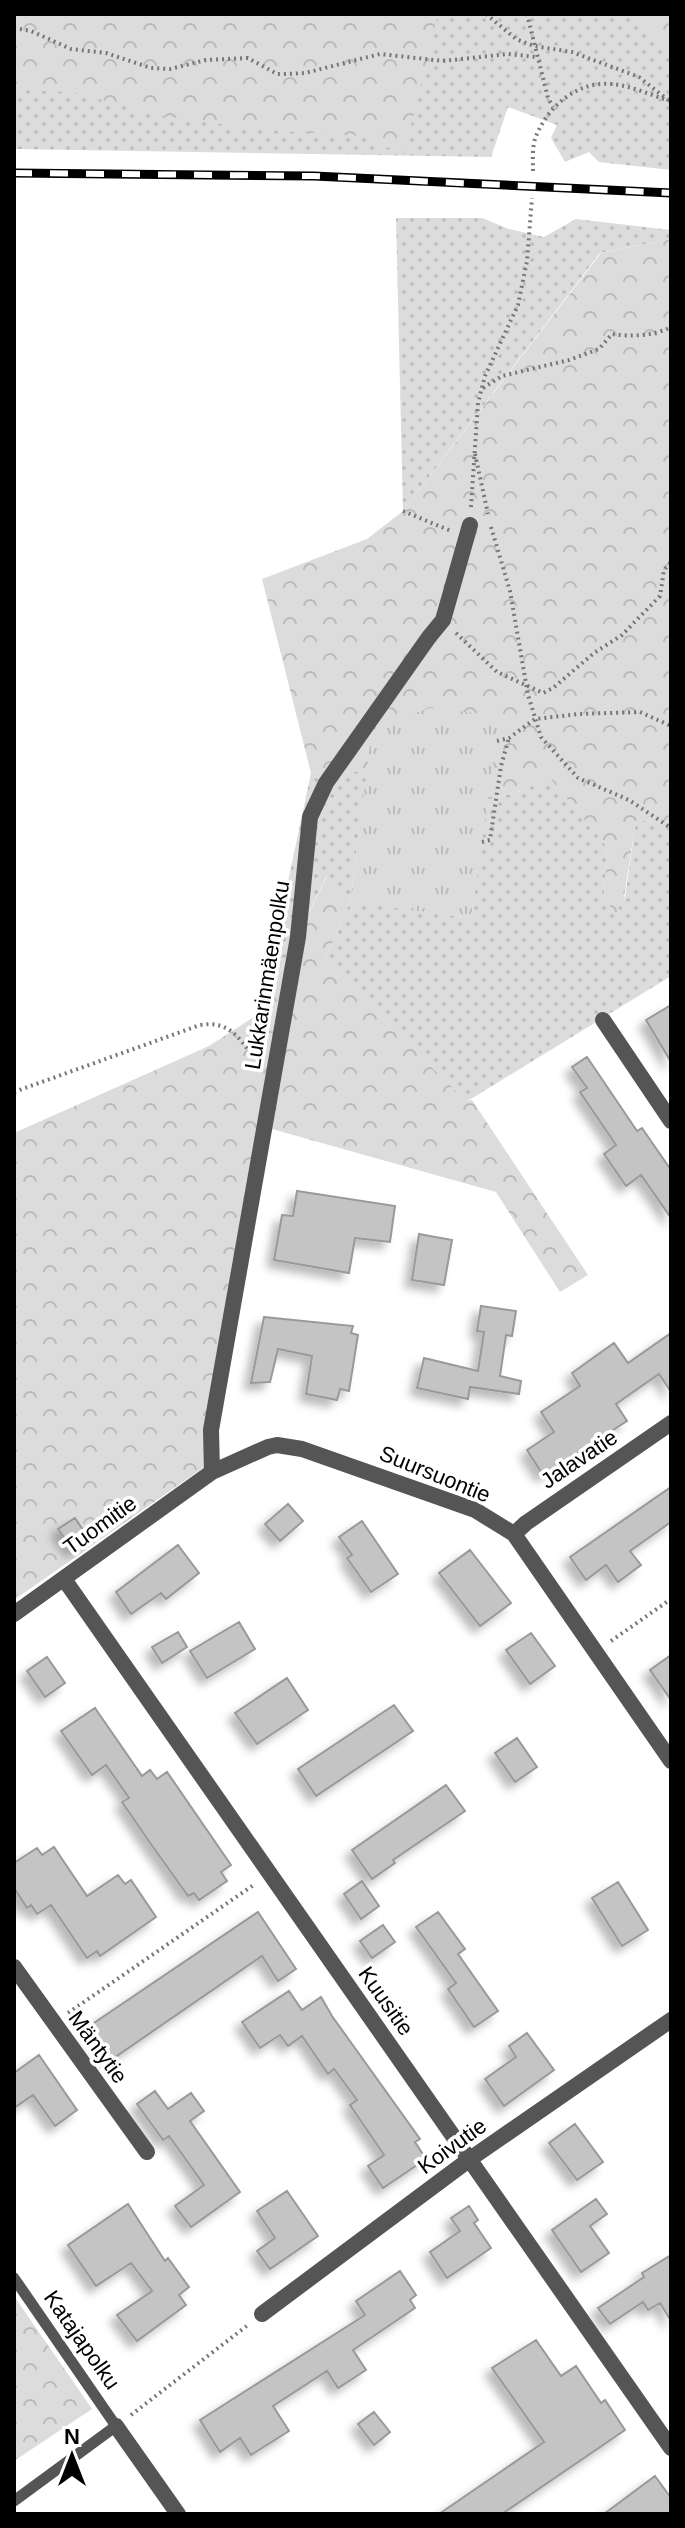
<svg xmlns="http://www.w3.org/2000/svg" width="685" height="2528" font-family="Arial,sans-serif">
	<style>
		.grass { fill: url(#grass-dots) }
		.forest { fill: url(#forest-crowns) }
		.park { fill: url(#park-tufts) }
		.building { fill: #c4c4c4; stroke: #999; stroke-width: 2; filter: url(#shadow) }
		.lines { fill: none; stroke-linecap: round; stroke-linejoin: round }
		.path { stroke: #777; stroke-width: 4; stroke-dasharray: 2 4; stroke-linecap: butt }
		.lane { stroke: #555; stroke-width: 11 }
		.street { stroke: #555; stroke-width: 16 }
		.rail-casing { stroke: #000; stroke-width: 9 }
		.rail { stroke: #fff; stroke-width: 6; stroke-dasharray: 18; stroke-linecap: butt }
		.labels { text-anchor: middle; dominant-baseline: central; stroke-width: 7; stroke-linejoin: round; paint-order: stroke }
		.street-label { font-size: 22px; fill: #000; stroke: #fff }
	</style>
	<defs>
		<pattern id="grass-dots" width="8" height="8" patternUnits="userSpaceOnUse" patternTransform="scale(2)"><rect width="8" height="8" fill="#dcdcdc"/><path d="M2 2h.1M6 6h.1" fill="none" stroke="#bbb" stroke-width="1.8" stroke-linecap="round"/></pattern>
		<pattern id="forest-crowns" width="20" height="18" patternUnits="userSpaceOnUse" patternTransform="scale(2)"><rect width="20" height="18" fill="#dcdcdc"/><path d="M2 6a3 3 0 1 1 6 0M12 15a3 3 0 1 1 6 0" fill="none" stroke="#bbb"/></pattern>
		<pattern id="park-tufts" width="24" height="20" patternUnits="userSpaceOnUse" patternTransform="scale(2)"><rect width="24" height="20" fill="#dcdcdc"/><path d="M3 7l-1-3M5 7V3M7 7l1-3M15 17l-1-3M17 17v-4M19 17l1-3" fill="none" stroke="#bbb"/></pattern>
		<filter id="shadow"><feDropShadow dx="-7" dy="7" stdDeviation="4" flood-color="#0004"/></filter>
	</defs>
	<rect width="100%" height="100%" fill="#fff"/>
	<!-- grass -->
	<path class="grass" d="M14,14H671V170L599,162L589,152L565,162L551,138L557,125L508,107L491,157L14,149Z
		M396,218H482L509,229L544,237L576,219L671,230V239L600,253L403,511Z
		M353,771L367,773L350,901L471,918L487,800L524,790L550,777L607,847L604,893L625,897L636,820L671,822V976L466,1102L324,962L350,902L327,875L260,1013L311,773Z"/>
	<!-- forest -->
	<path class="forest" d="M14,14H438L404,155L363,136L264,130L162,116L72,92L14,90Z
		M627,14H671V49Z
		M671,239V822L636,820L624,897L615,916L604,893L607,847L550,778L524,790L487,800L353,771L311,773L262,579L367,539L403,511L601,253Z
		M328,874L350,902L324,962L466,1101L472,1100L588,1275L560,1292L496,1192L265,1127L210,1463L14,1600V1133L209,1046L260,1013Z
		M14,2296L92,2409L14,2461Z"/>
	<!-- park -->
	<path class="park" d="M429,708L500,716L471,918L350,902L372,730Z"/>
	<!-- building -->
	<path class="building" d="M671,1005V1062L646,1020Z
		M587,1057L637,1131L642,1128L671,1170V1218L641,1175L626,1186L604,1154L616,1145L580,1092L587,1088L572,1067Z
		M297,1191L395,1206L390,1242L355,1238L349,1273L274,1260L282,1215L293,1216Z
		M419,1234L452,1240L444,1285L412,1280Z
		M481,1306L516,1311L512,1336L506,1335L500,1376L521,1381L519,1394L470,1387L468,1399L417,1388L424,1358L478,1371L484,1332L477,1331Z
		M264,1317L353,1326L351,1333L358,1335L349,1391L340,1389L337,1400L306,1394L312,1356L278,1349L270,1382L251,1383Z
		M671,1333V1392L659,1374L616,1404L627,1421L543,1475L527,1450L554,1432L541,1412L580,1386L572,1373L614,1343L628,1363Z
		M671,1487V1522L630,1551L641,1565L618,1582L606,1565L586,1580L570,1557Z
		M288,1504L303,1521L280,1541L265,1524Z
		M75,1518L89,1539L73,1550L58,1529Z
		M362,1521L398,1574L371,1592L347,1558L352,1555L339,1537Z
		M178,1545L199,1573L166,1599L161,1593L131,1614L116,1592Z
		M470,1550L511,1603L480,1626L439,1573Z
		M239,1622L255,1649L207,1678L190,1651Z
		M178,1632L187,1647L162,1663L152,1647Z
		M531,1633L555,1666L530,1684L506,1650Z
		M671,1655V1700L650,1670Z
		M47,1657L65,1683L45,1697L27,1671Z
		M287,1678L308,1710L257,1744L235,1713Z
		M394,1705L413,1731L316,1796L298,1769Z
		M95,1708L142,1776L150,1770L157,1779L167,1772L231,1865L221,1872L227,1881L199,1900L194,1893L188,1896L148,1840L122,1802L129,1798L106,1765L92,1775L61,1731Z
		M517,1738L537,1767L515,1782L495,1753Z
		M446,1785L465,1811L393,1860L395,1863L372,1879L352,1850Z
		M54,1847L87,1896L118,1875L125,1884L131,1880L156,1917L100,1956L97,1951L87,1958L51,1905L37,1914L31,1905L27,1908L14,1888V1863L37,1848L42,1855Z
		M362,1881L379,1906L361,1919L344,1894Z
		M618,1882L648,1930L622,1946L592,1898Z
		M258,1912L296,1969L278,1981L262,1956L111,2060L88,2027Z
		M438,1912L465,1949L458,1954L498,2011L474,2027L448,1989L456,1983L416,1927Z
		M383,1925L395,1942L372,1958L360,1941Z
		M289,1991L302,2010L321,1997L332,2016L420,2139L415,2142L426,2159L383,2188L368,2166L384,2155L350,2105L357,2100L334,2069L328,2074L302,2036L288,2046L280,2035L260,2048L242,2022Z
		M527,2033L554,2070L504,2106L485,2079L516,2057L509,2046Z
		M39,2055L77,2110L55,2126L33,2095L14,2108V2073Z
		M155,2091L168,2109L191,2093L204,2111L190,2121L240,2192L191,2227L175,2206L204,2185L169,2136L163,2140L137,2104Z
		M575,2124L603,2162L577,2180L549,2143Z
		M287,2191L318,2236L270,2269L257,2251L275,2238L257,2211Z
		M596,2199L607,2214L590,2226L609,2253L581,2272L552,2230Z
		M128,2204L165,2261L168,2258L189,2287L179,2295L186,2305L137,2341L117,2315L152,2291L131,2263L96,2286L68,2245Z
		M469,2206L478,2220L474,2223L491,2248L447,2278L430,2252L460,2231L451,2218Z
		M671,2255V2321L660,2303L648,2310L643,2302L610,2324L598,2308L644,2277L642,2273Z
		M400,2271L416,2295L410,2300L415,2308L353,2350L366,2370L338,2388L327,2371L273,2406L289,2431L251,2455L240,2438L220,2452L200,2420L365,2315L356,2301Z
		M536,2340L561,2376L576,2366L601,2403L605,2400L625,2430L502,2514H439L544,2442L492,2368Z
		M374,2412L390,2432L374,2445L358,2424Z
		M655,2476L671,2498V2514H604Z"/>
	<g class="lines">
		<!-- path -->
		<path class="path" d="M486,14L516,39L534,46L572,52L639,77L668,100
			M527,14L548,98L553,107
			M14,28L31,31L71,49L106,53L151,68L170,69L206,60L248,58L277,74H286L305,73L380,54L443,61L508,54L536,57
			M533,171C533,161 532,149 535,139C546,108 576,81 611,84C630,85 652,96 671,101
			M483,388L502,376L569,360L599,349L612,334C630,337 654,336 671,327
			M475,454L488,514
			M471,507L478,403L485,376L518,305L527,261L532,198
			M403,511L451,531
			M491,527L510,591L528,695L541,737L578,778L629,800L671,828
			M456,633L497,672L543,693L553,688L594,653L622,635L660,596L664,570L671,562
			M497,741L509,738L535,719L579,714L640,712L671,726
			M482,842L490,840L501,766L509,738
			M14,1092L200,1025C230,1020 240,1039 256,1061
			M611,1641L671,1599
			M68,2013L255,1884
			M131,2415L248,2325"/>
		<!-- lane -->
		<path class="lane" d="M14,2278L116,2426L14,2501"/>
		<!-- street -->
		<path class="street" d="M603,1020L671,1121
			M212,1472L211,1430L298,937L310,817L326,783L429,637L443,620L470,525
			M514,1534L526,1523L671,1423
			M64,1579L671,2448
			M14,1614L212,1472L268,1447L277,1445L302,1449L475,1510L514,1534L671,1761
			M14,1967L147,2152
			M262,2314L470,2159L671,2020
			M116,2426L178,2514"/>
		<defs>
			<path id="rail" d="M14,173L314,176L671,193"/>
		</defs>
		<!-- rail casing -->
		<use href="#rail" class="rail-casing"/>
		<!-- rail -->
		<use href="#rail" class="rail"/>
	</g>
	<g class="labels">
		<!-- street labels -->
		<g class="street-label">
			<text transform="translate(267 975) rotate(-81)">Lukkarinmäenpolku</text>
			<text transform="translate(579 1459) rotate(-34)">Jalavatie</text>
			<text transform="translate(435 1474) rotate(22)">Suursuontie</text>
			<text transform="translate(100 1525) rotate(-36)">Tuomitie</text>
			<text transform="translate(386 2001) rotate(55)">Kuusitie</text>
			<text transform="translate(98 2047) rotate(54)">Mäntytie</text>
			<text transform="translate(452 2146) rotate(-36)">Koivutie</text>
			<text transform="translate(82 2340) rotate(55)">Katajapolku</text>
		</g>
	</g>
	<!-- border -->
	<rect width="685" height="2528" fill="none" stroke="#000000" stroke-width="32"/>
	<!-- north arrow -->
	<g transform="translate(72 2456)" stroke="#ffffff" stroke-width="6" paint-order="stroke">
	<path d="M0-6L14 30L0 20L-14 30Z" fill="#000000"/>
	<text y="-12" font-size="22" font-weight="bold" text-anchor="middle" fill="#000000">N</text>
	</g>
</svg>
